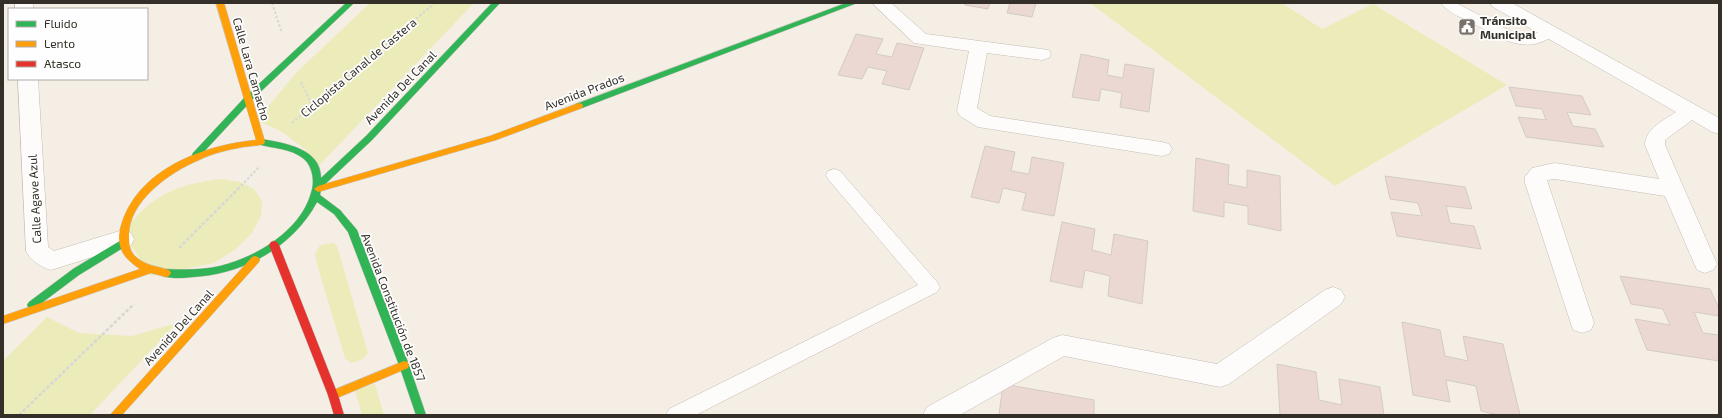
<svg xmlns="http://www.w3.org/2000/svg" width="1722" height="418" font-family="'Exo 2',sans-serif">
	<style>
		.green { fill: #ebecba }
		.building { fill: #ebd8d3; stroke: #d3cbc6 }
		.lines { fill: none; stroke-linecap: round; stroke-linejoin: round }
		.lane-casing { stroke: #c2bdb6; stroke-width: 1 }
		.street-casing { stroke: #c2bdb6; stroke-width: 1 }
		.fast-casing { stroke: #c2bdb6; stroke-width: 1 }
		.slow-casing { stroke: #c2bdb6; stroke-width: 1 }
		.jam-casing { stroke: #c2bdb6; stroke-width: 1 }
		.path-far1 { stroke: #d9d7d5; stroke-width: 2; stroke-dasharray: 2.5 2; stroke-linecap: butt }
		.path { stroke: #d9d7d5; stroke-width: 2.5; stroke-dasharray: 3.5 2; stroke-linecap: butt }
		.lane { fill: #fefcfb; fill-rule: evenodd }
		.street { fill: #fefcfb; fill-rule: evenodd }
		.fast { fill: #30b455; fill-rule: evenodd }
		.slow { fill: #ff9f0a; fill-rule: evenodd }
		.jam { fill: #e5322d; fill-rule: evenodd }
		.labels { text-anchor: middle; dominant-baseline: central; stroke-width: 3.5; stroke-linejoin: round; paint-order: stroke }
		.poi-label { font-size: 12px; font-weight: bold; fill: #343029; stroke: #fefefe; text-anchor: start }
		.street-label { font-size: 12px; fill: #343029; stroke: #fefefe }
	</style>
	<rect width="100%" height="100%" fill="#f5eee4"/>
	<!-- green -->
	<path class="green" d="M370,3H474L311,174L305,149L282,132L257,120L296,73Z
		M1090,3H1282L1322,29L1373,4L1507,85L1335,186Z
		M221,179L240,182L254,189L262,201L261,216L252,233L236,249L214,263L151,276L123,233C149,196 177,184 221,179Z
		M333,243L337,246L338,249L368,353L363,359L351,363L345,358L317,264L315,254L320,245Z
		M47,317L79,333L132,336L177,323L90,415H3V361Z
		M375,384L384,415H362L355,390Z"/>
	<!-- building -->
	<path class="building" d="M965,3H990L988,9L965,5Z
		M1010,3H1036L1032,17L1007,13Z
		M856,34L883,39L876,54L892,57L897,43L924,48L909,90L882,84L887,71L868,67L862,79L838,75Z
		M1081,54L1109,60L1107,75L1123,78L1125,64L1154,69L1149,112L1120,107L1122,93L1101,89L1099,101L1072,97Z
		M1509,87L1582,96L1591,115L1567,112L1573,126L1595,129L1604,147L1526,137L1518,117L1546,120L1542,109L1516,106Z
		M985,146L1015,152L1011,171L1029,174L1032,157L1064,163L1054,216L1022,210L1026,193L1003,188L999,203L971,197Z
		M1196,158L1229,165L1228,184L1247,188V170L1280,176L1281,231L1248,224V206L1224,202V217L1193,211Z
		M1385,176L1465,187L1472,209L1446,206L1450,223L1474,226L1481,249L1397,236L1391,212L1422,216L1418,203L1390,199Z
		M1062,222L1095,229L1092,250L1111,255L1114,234L1148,241L1142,304L1108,296L1110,276L1085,270L1082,288L1050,281Z
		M1620,276L1710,289L1719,308V316L1694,312L1703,333L1719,335V361L1647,350L1635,319L1670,325L1663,309L1631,304Z
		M1402,322L1440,330L1445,356L1468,361L1463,336L1503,344L1520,415H1499L1481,411L1476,386L1446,380L1450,402L1413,395Z
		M1277,364L1316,372L1319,400L1342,405L1339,379L1380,387L1384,415H1280Z
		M1003,384L1094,400V415H999Z"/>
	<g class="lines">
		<defs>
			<path id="lane" d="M1441,3H1456L1518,35L1530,36L1546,29L1551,28L1556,29L1558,32C1555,36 1550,38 1546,40C1520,53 1498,36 1474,24C1463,18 1449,14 1441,3Z
				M834,169L840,171L937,282L940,287L937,292L696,415H666L669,409L918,285L828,179L826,175L828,171Z"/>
			<path id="street" d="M15,3H33V9H15Z
				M872,3H891L926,34L1049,50L1051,54L1049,58L1042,60L987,53L977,108L990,116L1162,142L1169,144L1172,149L1169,154L1162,156L978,127L960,116L957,111L969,51L914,43Z
				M1490,3H1512L1719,118V134L1712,132L1692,120L1665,140V145L1717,264L1713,270L1705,273L1697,270L1665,196L1555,179L1547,180L1594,323L1591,330L1582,333L1573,330L1525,183V177L1532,168L1555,163L1659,179L1645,145C1645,129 1664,120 1676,112L1493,7Z
				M18,79H38L48,247L54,251L123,230L131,233L134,239L131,245L51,270C41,267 31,261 26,251Z
				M1333,287L1341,290L1345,297L1341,304L1229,384L1220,387L1064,356L960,415H923L927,407L1053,338L1062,335L1217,364L1325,290Z"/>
			<path id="fast" d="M346,3H354L252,100L199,157H193L192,155L193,153L246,96Z
				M492,3H500L372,140L321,188L320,195L340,210L357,230L409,365L426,415H416L399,365L348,232L334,214L317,202C293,247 244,274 193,277C184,278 172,279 163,276L161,273L163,270L166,269C184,270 202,270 220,266C257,257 301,230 311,193C315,182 313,167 304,159C291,148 274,149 258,144L257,142L258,140L261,139C284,143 321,148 321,178L366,136Z
				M846,3H857L582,108H576L575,106L576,104Z
				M123,239L126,240L128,243L126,246L79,275L35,308L32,309L29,308L27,305L29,302L73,269Z"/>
			<path id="slow" d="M216,3H224L265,142L264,144C257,146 250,146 243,147C228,150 213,153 199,160C170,172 127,202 129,237C129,245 130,252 136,257C146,266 157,266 169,270L171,273L169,276L166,277L151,273L3,324V316L140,269C123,258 115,246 121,226C137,169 204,145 256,140Z
				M579,103L582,104L583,106L582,108L496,140L318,192L314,189L318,186L490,136Z
				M255,256L258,257L260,260L258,263L122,415H110L252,257Z
				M404,361L408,362L409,365L408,368L337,398L333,400L329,398L328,395L329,392Z"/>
			<path id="jam" d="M274,241L277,242L279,245L338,395L344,415H334L328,395L269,245L271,242Z"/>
		</defs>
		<!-- lane casing -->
		<use href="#lane" class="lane-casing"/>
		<!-- street casing -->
		<use href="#street" class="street-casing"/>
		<!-- fast casing -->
		<use href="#fast" class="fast-casing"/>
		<!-- slow casing -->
		<use href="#slow" class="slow-casing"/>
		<!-- jam casing -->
		<use href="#jam" class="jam-casing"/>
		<!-- path-far1 -->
		<path class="path-far1" d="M272,3L282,33
			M301,82L312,105
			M292,123L435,3
			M238,189L260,166"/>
		<!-- path -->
		<path class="path" d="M179,248L239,188
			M19,415L134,304"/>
		<!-- lane -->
		<use href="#lane" class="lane"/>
		<!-- street -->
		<use href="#street" class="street"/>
		<!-- fast -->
		<use href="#fast" class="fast"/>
		<!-- slow -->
		<use href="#slow" class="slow"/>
		<!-- jam -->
		<use href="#jam" class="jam"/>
	</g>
	<!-- icons -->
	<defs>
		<symbol id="civic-square" viewBox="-11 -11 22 22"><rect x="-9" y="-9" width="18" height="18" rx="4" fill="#78726a" stroke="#fefefe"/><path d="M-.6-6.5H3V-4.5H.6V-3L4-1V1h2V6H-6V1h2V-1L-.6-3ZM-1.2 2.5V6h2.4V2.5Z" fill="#fff"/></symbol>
	</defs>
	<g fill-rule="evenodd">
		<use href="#civic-square" x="1457" y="17" width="20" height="20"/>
	</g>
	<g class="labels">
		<!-- poi labels -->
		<g class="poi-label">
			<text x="1480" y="20">Tránsito<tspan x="1480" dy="14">Municipal</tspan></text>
		</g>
		<!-- street labels -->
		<g class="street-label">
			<text transform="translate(358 67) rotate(-40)">Ciclopista Canal de Castera</text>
			<text transform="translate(252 69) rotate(74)">Calle Lara Camacho</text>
			<text transform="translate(400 87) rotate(-46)">Avenida Del Canal</text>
			<text transform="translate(584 91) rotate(-21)">Avenida Prados</text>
			<text transform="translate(34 199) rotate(-93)">Calle Agave Azul</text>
			<text transform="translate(394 307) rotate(69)">Avenida Constitución de 1857</text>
			<text transform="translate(178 327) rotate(-48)">Avenida Del Canal</text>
		</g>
	</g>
	<!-- border -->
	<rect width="1722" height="418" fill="none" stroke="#343029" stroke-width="8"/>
	<!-- legend -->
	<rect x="8" y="8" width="140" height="72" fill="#fefefe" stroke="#adaca9"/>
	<rect x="16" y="21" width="20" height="6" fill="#30b455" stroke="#adaca9"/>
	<text x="44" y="28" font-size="12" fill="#343029">Fluido</text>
	<rect x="16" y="41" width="20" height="6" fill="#ff9f0a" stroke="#adaca9"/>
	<text x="44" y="48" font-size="12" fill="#343029">Lento</text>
	<rect x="16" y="61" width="20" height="6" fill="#e5322d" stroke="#adaca9"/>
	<text x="44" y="68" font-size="12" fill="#343029">Atasco</text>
</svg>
